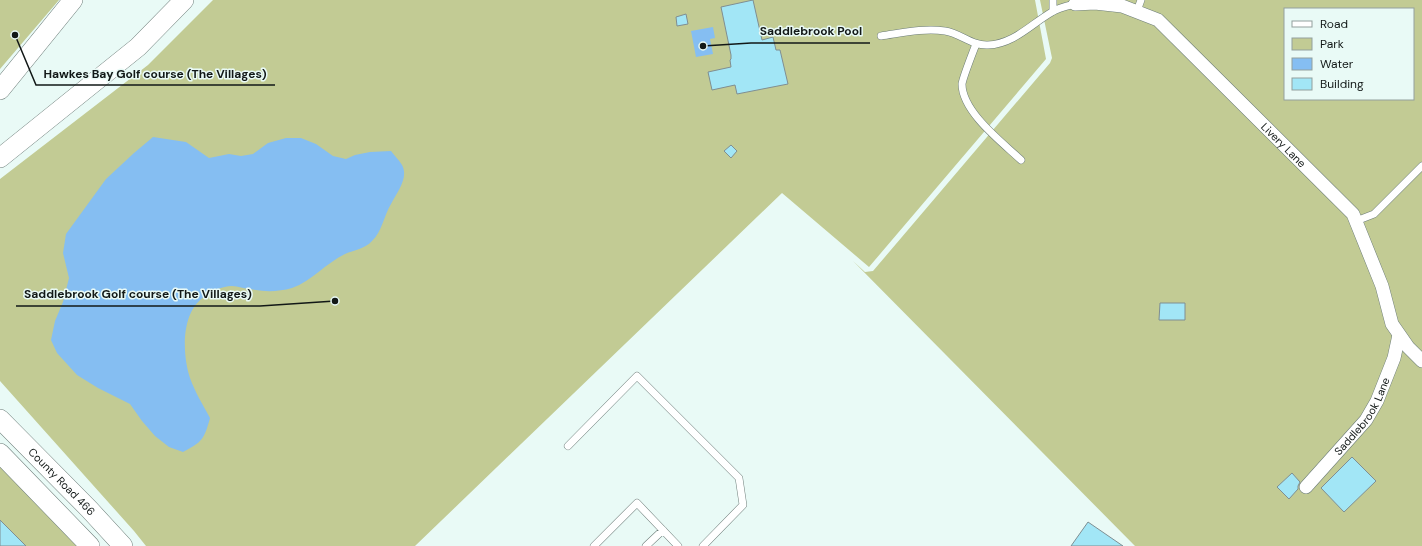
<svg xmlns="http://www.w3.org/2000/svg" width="1422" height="546" font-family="'DM Sans',sans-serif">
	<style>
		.green { fill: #c2cb94; fill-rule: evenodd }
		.water { fill: #85bef2 }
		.building { fill: #a2e6f6; stroke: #7f8e92 }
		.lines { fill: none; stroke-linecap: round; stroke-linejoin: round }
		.lane-casing { stroke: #6d7d79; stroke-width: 8 }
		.street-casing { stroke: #6d7d79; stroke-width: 14 }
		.secondary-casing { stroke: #6d7d79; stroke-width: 20 }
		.lane { stroke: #fff; stroke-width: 7 }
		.street { stroke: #fff; stroke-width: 13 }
		.secondary { stroke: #fff; stroke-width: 19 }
		.labels { text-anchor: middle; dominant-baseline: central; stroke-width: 3; stroke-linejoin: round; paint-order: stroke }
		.street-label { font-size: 11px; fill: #121817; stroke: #e9faf6 }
		.leader { fill: none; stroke: #121817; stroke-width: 1.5 }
		.callout-dot { fill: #121817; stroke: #e9faf6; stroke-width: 1.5 }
		.callout-label { font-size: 12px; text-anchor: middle; font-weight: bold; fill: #121817; stroke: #e9faf6; stroke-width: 3; stroke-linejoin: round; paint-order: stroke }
	</style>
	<rect width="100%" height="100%" fill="#e9faf6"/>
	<!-- green -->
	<path class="green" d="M0,0H59L0,69Z
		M213,0H1035L1046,59L869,267L782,193L415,546H146L134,531L0,381V179L148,65Z
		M1040,0H1422V546H1135L853,261L865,272L873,271L1050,63L1052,58ZM1285,9H1413V99H1285Z
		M0,466L74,543L77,546H0Z"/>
	<!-- water -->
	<path class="water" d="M713,27L715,38L710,39L713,54L696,57L691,31Z
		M153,137L186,142L209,158L229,154L241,156L253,154L268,143L286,138H301L316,144L333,156L346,159L355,155L370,152L391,151C394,155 399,160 402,165C409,178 397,192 391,204C384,215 382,232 372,241C365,249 354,250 345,254C326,263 312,281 292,288C278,292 264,292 250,289C244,289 238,286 232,286C222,286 212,291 204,297C181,312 182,354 190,378C195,392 203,405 210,418C204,440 202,442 183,452L169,447L155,436L142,421L130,404L98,388L77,375L57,353L51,340L55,321L63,302L69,278L63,253L66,234L106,179L134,153Z"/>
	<!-- building -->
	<path class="building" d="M753,0L762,40L773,37L776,50H780L788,84L737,94L735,85L712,90L708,72L731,67L730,60L731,59V55L721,7Z
		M686,14L688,24L677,26L676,17Z
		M731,145L737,151L731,158L724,151Z
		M1160,303H1185V320H1159Z
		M1352,457L1376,481L1344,512L1321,488Z
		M1292,473L1300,482L1298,486V489L1289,499L1277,487Z
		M0,520L26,546H0Z
		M1088,522L1123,546H1071Z"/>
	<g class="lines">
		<defs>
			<path id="lane" d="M1053,0V10
				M1137,11L1141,0
				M881,36C902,33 923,28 945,31C960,33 972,46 988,45C1014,44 1031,24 1052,12C1058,8 1067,6 1075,4V0
				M976,44C973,52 963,77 962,84C962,112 1003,143 1021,160
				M1356,221L1374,214L1422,166
				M568,446L637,376L739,478L743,505L703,546
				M594,546L637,503L678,546
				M646,546L663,530"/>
			<g id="street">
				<path id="s1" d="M1075,4L1095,3L1122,6L1158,20L1353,214L1382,286L1392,324L1408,347L1422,361"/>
				<path id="s2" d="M1306,487L1366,420L1377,401L1394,358L1399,335"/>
			</g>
			<g id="secondary">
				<path d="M0,90L73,0"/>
				<path d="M0,158L138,47L184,0"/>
				<path id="s3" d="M0,419L89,509L123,546"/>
				<path d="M0,453L90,546"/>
			</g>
		</defs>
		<!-- lane casing -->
		<use href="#lane" class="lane-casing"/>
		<!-- street casing -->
		<use href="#street" class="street-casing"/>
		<!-- secondary casing -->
		<use href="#secondary" class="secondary-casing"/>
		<!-- lane -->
		<use href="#lane" class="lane"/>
		<!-- street -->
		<use href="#street" class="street"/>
		<!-- secondary -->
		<use href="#secondary" class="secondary"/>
	</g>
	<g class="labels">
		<!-- street labels -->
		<g class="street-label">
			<text stroke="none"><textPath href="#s1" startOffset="263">Livery Lane</textPath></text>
			<text stroke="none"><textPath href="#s2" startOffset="91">Saddlebrook Lane</textPath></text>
			<text stroke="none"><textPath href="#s3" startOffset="88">County Road 466</textPath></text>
		</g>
	</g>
	<!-- callouts -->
	<path class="leader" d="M703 46L751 43H870M15 35L36 85H275M335 301L260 306H16"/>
	<g class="callout-dot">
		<circle cx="703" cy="46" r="4"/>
		<circle cx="15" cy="35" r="4"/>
		<circle cx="335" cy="301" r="4"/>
	</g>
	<g class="callout-label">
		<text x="811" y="35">Saddlebrook Pool</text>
		<text x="155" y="78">Hawkes Bay Golf course (The Villages)</text>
		<text x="138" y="298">Saddlebrook Golf course (The Villages)</text>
	</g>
	<!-- legend -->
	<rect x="1284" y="8" width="130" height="92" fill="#e9faf6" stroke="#93a09d"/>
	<rect x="1292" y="21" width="20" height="6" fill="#ffffff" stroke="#93a09d"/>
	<text x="1320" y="28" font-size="12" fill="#121817">Road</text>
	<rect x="1292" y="38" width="20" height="12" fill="#c2cb94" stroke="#93a09d"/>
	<text x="1320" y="48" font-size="12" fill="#121817">Park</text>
	<rect x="1292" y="58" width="20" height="12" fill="#85bef2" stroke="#93a09d"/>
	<text x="1320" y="68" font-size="12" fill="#121817">Water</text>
	<rect x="1292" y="78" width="20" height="12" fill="#a2e6f6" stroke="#93a09d"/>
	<text x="1320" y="88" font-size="12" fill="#121817">Building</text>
</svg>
